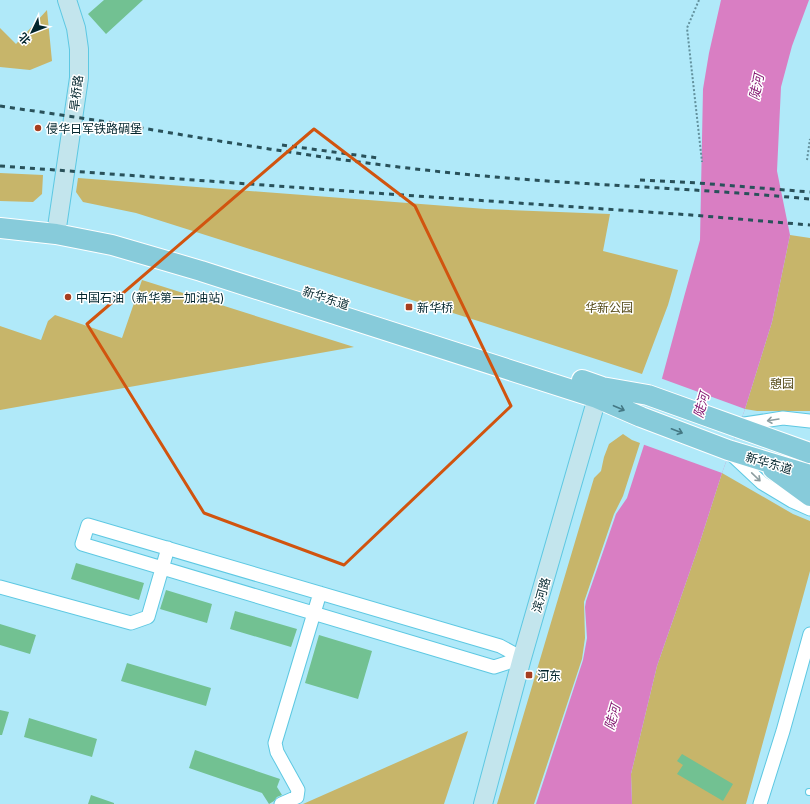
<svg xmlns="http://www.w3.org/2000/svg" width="810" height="804" font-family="Inter,'Noto Sans SC',sans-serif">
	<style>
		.green { fill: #c7b56a }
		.water { fill: #d97ec3 }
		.pier { fill: #b0e9f9 }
		.building { fill: #72c192 }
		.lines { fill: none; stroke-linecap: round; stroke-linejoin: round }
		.lane-casing { stroke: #5ec8e2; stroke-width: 8 }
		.street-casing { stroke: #5ec8e2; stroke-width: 15 }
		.secondary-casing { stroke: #5ec8e2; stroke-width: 20 }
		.primary-casing { stroke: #fff; stroke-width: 22 }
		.path { stroke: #62919d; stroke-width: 2; stroke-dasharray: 2 2; stroke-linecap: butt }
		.lane { stroke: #fff; stroke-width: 6 }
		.street { stroke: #fff; stroke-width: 13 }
		.secondary { stroke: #c3e5ed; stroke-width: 18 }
		.primary { stroke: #87cbda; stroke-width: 20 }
		.rail { stroke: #29515a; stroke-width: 3; stroke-dasharray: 5 5; stroke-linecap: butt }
		.oneway { stroke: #447884 }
		.oneway2 { stroke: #8d9da0 }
		.marked { fill: none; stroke: #d1540f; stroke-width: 3; stroke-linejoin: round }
		.poi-dot { fill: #a63e20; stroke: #fff; stroke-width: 1.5 }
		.labels { text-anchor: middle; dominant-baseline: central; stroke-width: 3; stroke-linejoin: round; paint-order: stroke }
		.street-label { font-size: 12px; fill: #02252d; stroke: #fff }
		.poi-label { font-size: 12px; fill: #02252d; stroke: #fff; text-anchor: start }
		.park-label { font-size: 12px; fill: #564b1a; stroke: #fff }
		.water-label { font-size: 13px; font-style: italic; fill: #861a73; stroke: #fff }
	</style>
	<rect width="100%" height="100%" fill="#b0e9f9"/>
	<!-- green -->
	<path class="green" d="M47,10L52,61L30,70L0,67V28L16,44Z
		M0,173L43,175L42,194L33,202L0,201Z
		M78,178L486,209L610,214L603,251L678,270L668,305L642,374L494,326L136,213L83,202L76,192Z
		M790,235L810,238V411H757L745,409L772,322Z
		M142,280L354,347L0,410V326L41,340L48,321L55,315L122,338Z
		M623,434L632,440L640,443L623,496L614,514L584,602L585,638L582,659L534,804H497L594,478L601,471L604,457L609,444Z
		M722,473L793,514L810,521V571L746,804H632L631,774L657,666L698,548Z
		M468,731L444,804H303Z"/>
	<!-- water -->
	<path class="water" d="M721,0H809L792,46L781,87L777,171L790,235L772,322L745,409L722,473L698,548L657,666L631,774L632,804H536L583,660L587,638L585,607L586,601L614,520L616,514L627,498L644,445L684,297L700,240L703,89L709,53Z"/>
	<!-- pier -->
	<path class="pier" d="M660,378L745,409L722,473L642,444Z"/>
	<!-- building -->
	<path class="building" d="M104,0H143L106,34L88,14Z
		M76,563L144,583L139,600L71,579Z
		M166,590L212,604L207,623L160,609Z
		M235,611L297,629L291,647L230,629Z
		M0,624L36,635L30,654L0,645Z
		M319,635L372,651L358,699L305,683Z
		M127,663L211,688L206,706L121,681Z
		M0,710L9,712L2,735H0Z
		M29,718L97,739L92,757L24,737Z
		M195,750L280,779L277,787L282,795L277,797L274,801L269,804L262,793L189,768Z
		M682,754L733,784L723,801L677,774L683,765L677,761Z
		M91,795L114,803V804H88Z"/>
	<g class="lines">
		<defs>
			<path id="lane" d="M809,792H810"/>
			<path id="street" d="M738,425L783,418L810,421
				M730,453L762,483L792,501L810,509
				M88,525L500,646L522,658L494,667L82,544Z
				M0,587L131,623L148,617L168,548
				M281,804L297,797L298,790L277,752L275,743L320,593
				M760,804L783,731L810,634"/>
			<path id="secondary" d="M56,234L79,78V49L76,28L67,0
				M483,804L522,658L597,398L602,387"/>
			<path id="primary" d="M0,228L56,234L112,245L201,271L597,398L641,417L728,450L810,475
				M582,380L602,387L648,395L810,453
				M773,469L810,496"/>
		</defs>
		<!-- lane casing -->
		<use href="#lane" class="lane-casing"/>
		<!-- street casing -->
		<use href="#street" class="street-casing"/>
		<!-- secondary casing -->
		<use href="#secondary" class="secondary-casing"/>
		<!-- primary casing -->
		<use href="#primary" class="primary-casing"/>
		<!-- path -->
		<path class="path" d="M699,0L687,28L702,162
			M807,160L810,139"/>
		<!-- lane -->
		<use href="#lane" class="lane"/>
		<!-- street -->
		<use href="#street" class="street"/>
		<!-- secondary -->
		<use href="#secondary" class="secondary"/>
		<!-- primary -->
		<use href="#primary" class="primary"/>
		<!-- rail -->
		<path class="rail" d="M0,106C34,111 68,116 101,121C212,140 322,159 434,171C559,185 685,187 810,199
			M282,145L378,158
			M0,166L388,194L691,215L810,225
			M640,180L698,183L810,192"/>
	</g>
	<!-- one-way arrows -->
	<defs><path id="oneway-shaft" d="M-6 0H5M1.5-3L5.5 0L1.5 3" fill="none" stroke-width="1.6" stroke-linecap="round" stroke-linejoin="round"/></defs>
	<g class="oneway">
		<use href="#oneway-shaft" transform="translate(619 408) rotate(23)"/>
		<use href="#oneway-shaft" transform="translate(677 431) rotate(21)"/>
	</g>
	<g class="oneway2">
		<use href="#oneway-shaft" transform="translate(773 420) rotate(171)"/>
		<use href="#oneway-shaft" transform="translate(756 477) rotate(44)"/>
	</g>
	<!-- marked area -->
	<path class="marked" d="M314,129L415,206L511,406L344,565L204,513L87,324Z"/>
	<!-- markers -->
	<g class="poi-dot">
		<circle cx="38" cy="128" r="4"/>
		<circle cx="68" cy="297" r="4"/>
		<rect x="405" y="303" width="8" height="8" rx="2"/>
		<rect x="525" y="671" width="8" height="8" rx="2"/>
	</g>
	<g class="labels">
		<!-- street labels -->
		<g class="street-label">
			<text transform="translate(76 93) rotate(-83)">旱桥路</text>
			<text transform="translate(326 298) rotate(18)">新华东道</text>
			<text transform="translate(769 463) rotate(16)">新华东道</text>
			<text transform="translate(541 595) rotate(-74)">滨河路</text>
		</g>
		<!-- poi labels -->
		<g class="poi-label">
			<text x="46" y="128">侵华日军铁路碉堡</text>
			<text x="76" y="297">中国石油（新华第一加油站)</text>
			<text x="417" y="307">新华桥</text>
			<text x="537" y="675">河东</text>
		</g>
		<!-- park labels -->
		<g class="park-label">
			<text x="609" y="307">华新公园</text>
			<text x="782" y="383">憩园</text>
		</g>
		<!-- water labels -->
		<g class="water-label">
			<text transform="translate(756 87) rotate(-78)">陡河</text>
			<text transform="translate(701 405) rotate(-74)">陡河</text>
			<text transform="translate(612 717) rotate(-74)">陡河</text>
		</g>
	</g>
	<!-- north arrow -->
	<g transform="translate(32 32) rotate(227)" stroke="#ffffff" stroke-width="3" paint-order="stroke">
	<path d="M0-3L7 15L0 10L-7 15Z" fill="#02252d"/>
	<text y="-6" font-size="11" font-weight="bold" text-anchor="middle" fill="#02252d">北</text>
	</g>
</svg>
